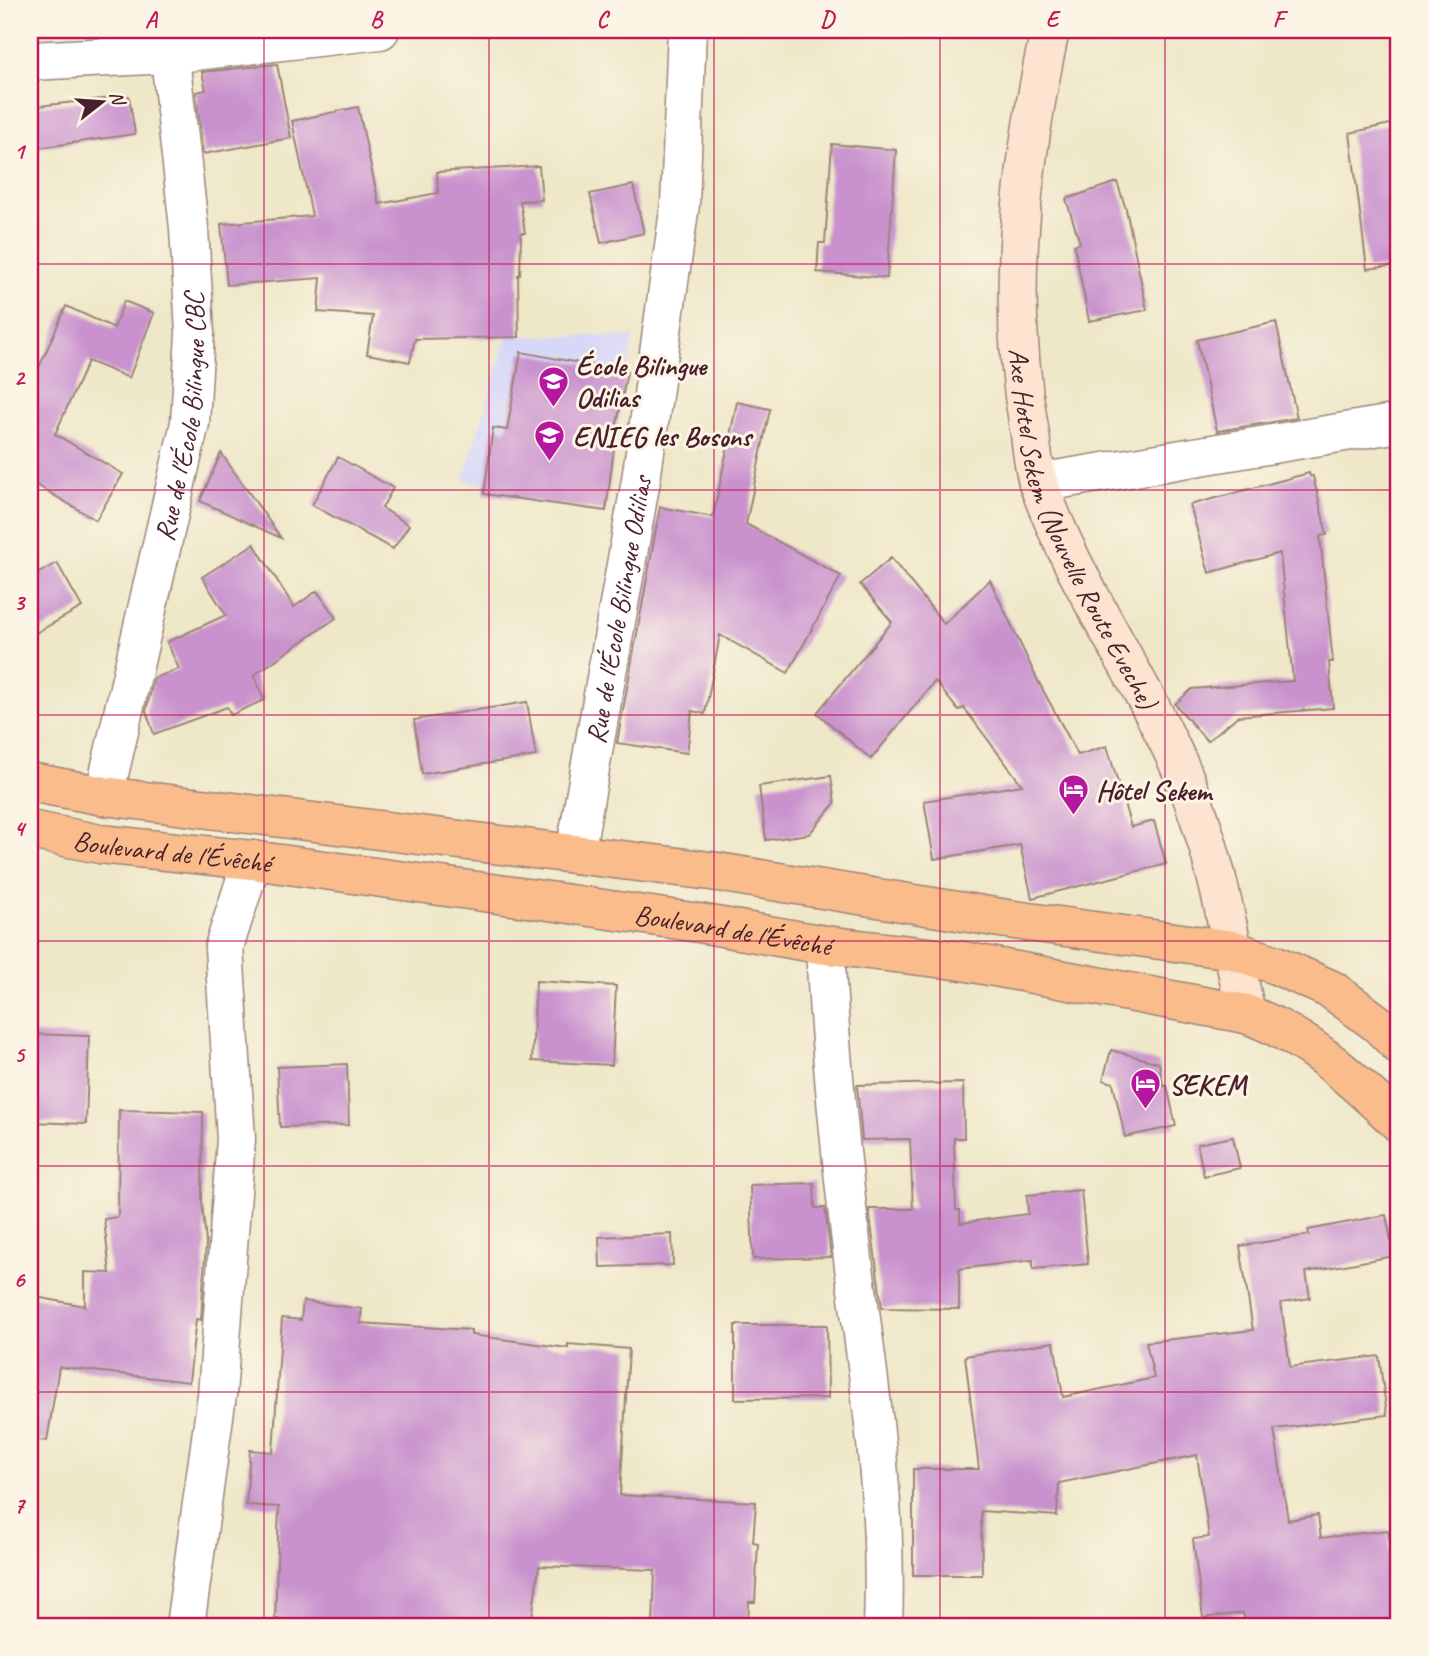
<svg xmlns="http://www.w3.org/2000/svg" width="1429" height="1656" font-family="Caveat,sans-serif">
	<style>
		.built { fill: #d7d7f8 }
		.building { fill: #c992ce }
		.lines { fill: none; stroke-linecap: round; stroke-linejoin: round }
		.street-casing { stroke: #9c837a; stroke-width: 41 }
		.secondary-casing { stroke: #9c837a; stroke-width: 41 }
		.primary-casing { stroke: #9c837a; stroke-width: 41 }
		.street { stroke: #fff; stroke-width: 38 }
		.secondary { stroke: #fde4d1; stroke-width: 38 }
		.primary { stroke: #fabc8b; stroke-width: 38 }
		.grid { fill: none; stroke: #c2185b; stroke-width: 2; stroke-opacity: 0.55 }
		.labels { text-anchor: middle; dominant-baseline: central; stroke-width: 6; stroke-linejoin: round; paint-order: stroke }
		.poi-label { font-size: 28px; font-weight: bold; fill: #4a1f2b; stroke: #fcf5e5; text-anchor: start }
		.street-label { font-size: 28px; fill: #4a1f2b; stroke: #fcf5e5 }
		.neatline { fill: none; stroke: #c2185b; stroke-width: 2.5 }
		.grid-label { font-size: 23px; text-anchor: middle; font-weight: bold; fill: #c2185b }
	</style>
	<rect width="100%" height="100%" fill="#fcf5e5"/>
	<filter id="ink" filterUnits="userSpaceOnUse"><feTurbulence type="fractalNoise" baseFrequency=".0143" numOctaves="2"/><feDisplacementMap in="SourceGraphic" scale="14" xChannelSelector="R" yChannelSelector="G"/><feConvolveMatrix kernelMatrix="1 2 1 2 8 2 1 2 1" color-interpolation-filters="sRGB"/></filter>
	<filter id="wash" filterUnits="userSpaceOnUse"><feTurbulence type="fractalNoise" baseFrequency=".00686" numOctaves="4" result="noise"/><feDisplacementMap in="SourceGraphic" scale="28" xChannelSelector="R" yChannelSelector="G"/><feGaussianBlur stdDeviation="1.57" result="paint"/><feColorMatrix in="noise" values="0 0 0 0 0 0 0 0 0 0 0 0 0 0 0 0 0 1.4 0 .05"/><feComposite in="paint" operator="in"/></filter>
	<g filter="url(#wash)">
		<rect width="100%" height="100%" fill="#eee7c8"/>
		<!-- built -->
		<path class="built" d="M507,336H634L602,508L463,480Z"/>
		<g id="blocks">
			<!-- building -->
			<path class="building" d="M277,64L291,138L203,154L196,92L206,90L202,72Z
				M129,96L135,134L30,149V107Z
				M358,107L379,204L438,193L437,172L539,166L542,200L520,201L525,233H521L520,275H518L519,337L415,339L410,362L367,354L373,316L318,312L321,278L227,285L221,224L312,216L292,121Z
				M1399,122V265L1367,269L1350,133Z
				M832,144L896,150L887,278L817,272L819,243H825Z
				M1117,182L1126,209L1147,310L1089,321L1074,245L1080,243L1066,199Z
				M633,185L644,233L601,243L590,194Z
				M124,301L154,313L129,378L88,361L55,434L123,474L96,520L33,483L30,491V388L66,306L114,328Z
				M1276,322L1297,418L1217,431L1197,340Z
				M521,352L627,372L617,424L606,511L484,494L493,428L507,430Z
				M737,402L770,409L746,524L841,576L788,673L720,635L705,714L692,711L687,753L617,743L660,507L713,517Z
				M221,453L281,538L200,501Z
				M338,457L393,488L382,508L409,525L393,549L312,505Z
				M1309,473L1310,476H1313L1327,535L1320,536L1333,662H1329L1333,708L1238,716L1207,741L1175,704L1192,689L1293,681L1280,553L1209,573L1190,505Z
				M254,544L294,607L317,591L336,618L254,675L264,700L231,715L227,707L154,734L146,711L154,678L179,669L167,642L226,615L202,577Z
				M891,558L944,624L990,580L1037,679L1078,755L1107,746L1131,827L1154,821L1166,864L1032,898L1020,845L934,859L924,801L1022,785L964,708L958,710L935,681L871,759L817,713L892,622L860,584Z
				M57,563L82,607L30,636V578Z
				M527,702L536,756L422,774L414,720Z
				M831,776L835,803L809,834L766,840L759,786Z
				M536,981L616,986L612,1065L532,1061Z
				M30,1034L89,1036L86,1124L30,1122Z
				M1111,1050L1159,1063L1163,1086H1167L1176,1126L1125,1137L1113,1083L1103,1080Z
				M347,1064L349,1125L280,1127L277,1067Z
				M963,1083L964,1138H954L956,1210H960V1223L1028,1214L1027,1195L1081,1190L1088,1264L1033,1269V1260L959,1269V1309L882,1308L869,1209H913L910,1139L862,1140L857,1085Z
				M119,1110L203,1112L202,1201L206,1243L201,1320L196,1319L189,1382L59,1367L47,1441L30,1439V1296L85,1306V1272L110,1273L104,1219L118,1217Z
				M1233,1137L1240,1168L1204,1176L1197,1144Z
				M814,1183L815,1208H825L831,1257L753,1259L750,1185Z
				M1386,1215L1394,1256L1306,1272L1310,1298L1281,1303L1290,1367L1379,1356L1387,1415L1274,1429L1288,1520L1318,1515L1321,1538L1388,1530L1396,1592L1399,1591V1626H1246L1243,1613L1203,1618L1193,1539L1209,1537L1197,1455L1059,1483L1057,1516L981,1511L982,1575H913V1469H979L965,1356L1054,1342L1063,1397L1154,1378L1146,1342L1253,1330L1240,1246L1309,1235L1308,1230Z
				M672,1234L673,1265L600,1267L599,1237Z
				M303,1301L362,1309L360,1323L471,1330V1335L568,1348V1344L629,1349L620,1495L756,1502L753,1542L758,1543L755,1602H749L748,1626H653L655,1570L539,1566L531,1626H347L348,1621L275,1619L279,1507L246,1505L250,1450L273,1452L282,1318L301,1320Z
				M735,1325H827L828,1398L735,1399Z"/>
		</g>
	</g>
	<g filter="url(#ink)">
		<use href="#blocks" fill-opacity="0" stroke="#9c837a" stroke-width="2"/>
		<g class="lines">
			<defs>
				<g id="street">
					<path d="M30,61L169,54L380,30"/>
					<path d="M1038,483L1399,423"/>
					<path id="s1" d="M104,796L190,423L195,333L189,228L167,30"/>
					<path id="s2" d="M575,854L641,480L680,204L687,30"/>
					<path d="M825,945C830,1053 841,1160 854,1267C870,1386 888,1506 883,1626"/>
					<path d="M185,1626L217,1395L236,1139L224,947L252,860"/>
				</g>
				<g id="secondary">
					<path id="s3" d="M1050,30C1022,160 1005,296 1029,428C1032,447 1033,468 1039,485C1076,587 1140,675 1183,774C1215,850 1229,933 1246,1014"/>
				</g>
				<g id="primary">
					<path d="M30,782L104,796L711,871L1007,919L1233,950L1276,965L1332,990L1378,1024L1399,1045"/>
					<path id="s4" d="M30,830L100,844L252,860L563,903L699,923L825,945L963,961L1246,1014C1309,1037 1351,1078 1399,1123"/>
				</g>
			</defs>
			<!-- street casing -->
			<use href="#street" class="street-casing"/>
			<!-- secondary casing -->
			<use href="#secondary" class="secondary-casing"/>
			<!-- primary casing -->
			<use href="#primary" class="primary-casing"/>
			<!-- street -->
			<use href="#street" class="street"/>
			<!-- secondary -->
			<use href="#secondary" class="secondary"/>
			<!-- primary -->
			<use href="#primary" class="primary"/>
		</g>
	</g>
	<!-- grid -->
	<path class="grid" d="M264,30V1626M489,30V1626M714,30V1626M940,30V1626M1165,30V1626M30,264H1399M30,490H1399M30,715H1399M30,941H1399M30,1166H1399M30,1392H1399"/>
	<!-- icons -->
	<defs>
		<symbol id="school-pin" viewBox="-11 -11 22 30"><path d="M0 17L-7.5 6A9.5 9.5 0 1 1 7.5 6Z" fill="#b5179e" stroke="#fcf5e5"/><path d="M0-5L7-2L0 1L-7-2ZM-4 1L0 2.5L4 1V4Q0 6-4 4Z" fill="#fff"/></symbol>
		<symbol id="hotel-pin" viewBox="-11 -11 22 30"><path d="M0 17L-7.5 6A9.5 9.5 0 1 1 7.5 6Z" fill="#b5179e" stroke="#fcf5e5"/><path d="M-6-4.5h1.5V1H6V5H4.5V3h-9V5H-6ZM-4 0a1.8 1.8 0 1 1 3.6 0ZM.5 0V-2.5h3Q6-2.5 6 0Z" fill="#fff"/></symbol>
	</defs>
	<g fill-rule="evenodd">
		<use href="#school-pin" x="536" y="364" width="35" height="47"/>
		<use href="#school-pin" x="532" y="418" width="35" height="47"/>
		<use href="#hotel-pin" x="1056" y="772" width="35" height="47"/>
		<use href="#hotel-pin" x="1128" y="1066" width="35" height="47"/>
	</g>
	<g class="labels">
		<!-- poi labels -->
		<g class="poi-label">
			<text x="576" y="365">École Bilingue<tspan x="576" dy="32">Odilias</tspan></text>
			<text x="573" y="436">ENIEG les Bosons</text>
			<text x="1096" y="790">Hôtel Sekem</text>
			<text x="1169" y="1084">SEKEM</text>
		</g>
		<!-- street labels -->
		<g class="street-label">
			<text stroke="none"><textPath href="#s1" startOffset="388">Rue de l'École Bilingue CBC</textPath></text>
			<text stroke="none"><textPath href="#s3" startOffset="514">Axe Hotel Sekem (Nouvelle Route Eveche)</textPath></text>
			<text stroke="none"><textPath href="#s2" startOffset="248">Rue de l'École Bilingue Odilias</textPath></text>
			<text stroke="none"><textPath href="#s4" startOffset="144">Boulevard de l'Évêché</textPath></text>
			<text stroke="none"><textPath href="#s4" startOffset="710">Boulevard de l'Évêché</textPath></text>
		</g>
	</g>
	<!-- margin -->
	<rect width="1429" height="1656" fill="none" stroke="#fcf5e5" stroke-width="77"/>
	<!-- north arrow -->
	<g transform="translate(102 102) rotate(73)" stroke="#fcf5e5" stroke-width="5" paint-order="stroke">
	<path d="M0-5L12 26L0 18L-12 26Z" fill="#4a1f2b"/>
	<text y="-10" font-size="19" font-weight="bold" text-anchor="middle" fill="#4a1f2b">N</text>
	</g>
	<rect x="38" y="38" width="1352" height="1580" class="neatline"/>
	<g class="grid-label">
		<text x="151" y="27">A</text>
		<text x="376" y="27">B</text>
		<text x="602" y="27">C</text>
		<text x="827" y="27">D</text>
		<text x="1052" y="27">E</text>
		<text x="1278" y="27">F</text>
		<text x="19" y="159">1</text>
		<text x="19" y="385">2</text>
		<text x="19" y="610">3</text>
		<text x="19" y="836">4</text>
		<text x="19" y="1062">5</text>
		<text x="19" y="1287">6</text>
		<text x="19" y="1513">7</text>
	</g>
</svg>
